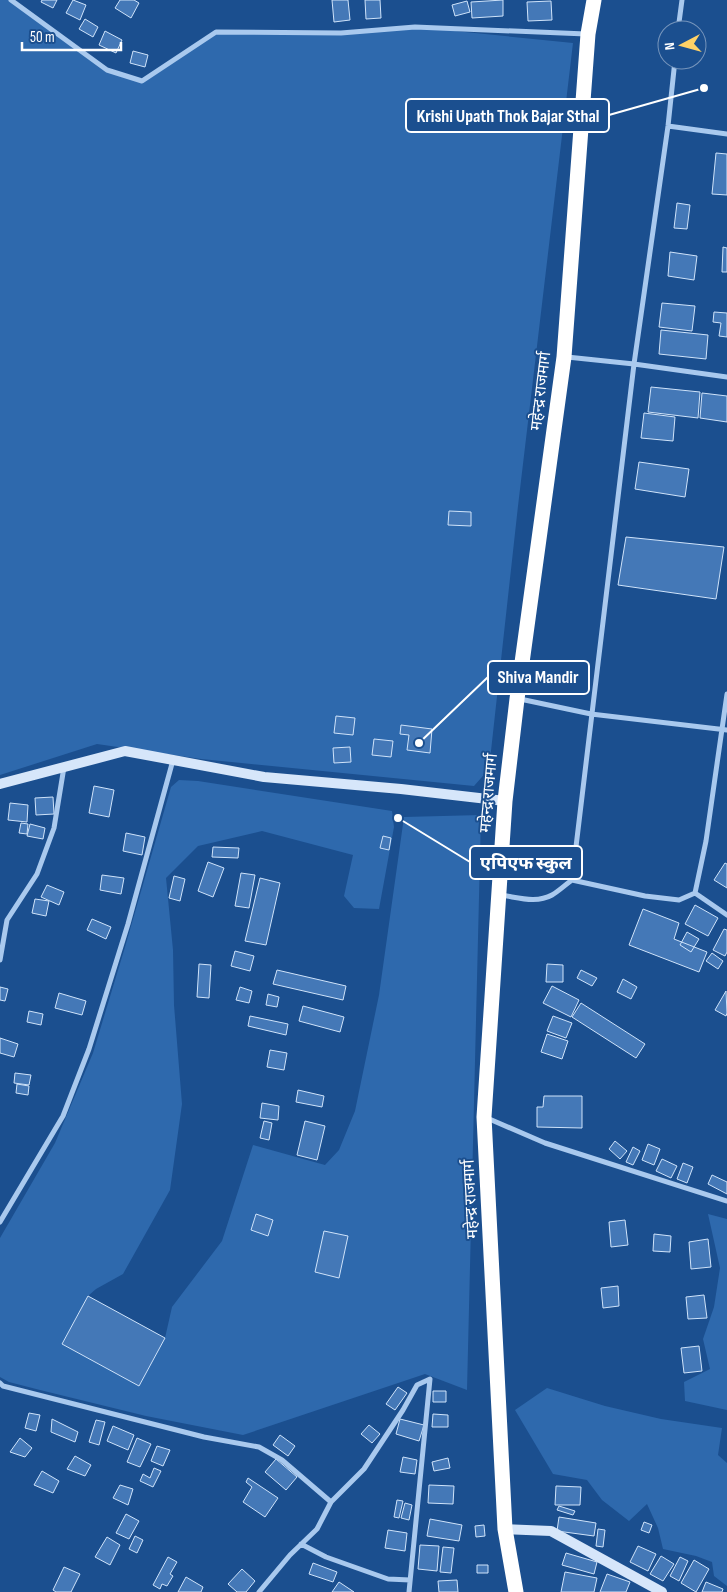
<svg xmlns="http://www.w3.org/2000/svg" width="727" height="1592" font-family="'Sofia Sans Condensed','Noto Sans Devanagari',sans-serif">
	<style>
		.green { fill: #2e69ad }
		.building { fill: #4478b7; stroke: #cfe3fa }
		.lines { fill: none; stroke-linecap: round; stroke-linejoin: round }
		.street { stroke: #a9c9ee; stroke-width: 5 }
		.secondary { stroke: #d6e6fa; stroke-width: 10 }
		.highway { stroke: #fff; stroke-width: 15 }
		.labels { text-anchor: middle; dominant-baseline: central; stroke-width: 4; stroke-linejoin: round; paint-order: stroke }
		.street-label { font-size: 16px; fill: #fff; stroke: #1b4f8f }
		.leader { fill: none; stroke: #fff; stroke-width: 2 }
		.callout-dot { fill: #fff; stroke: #1b4f8f; stroke-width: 2 }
		.callout { fill: #1b4f8f; stroke: #fff; stroke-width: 2 }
		.callout-label { font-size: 18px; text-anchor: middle; font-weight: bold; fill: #fff }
	</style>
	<rect width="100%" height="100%" fill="#1b4f8f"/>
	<!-- green -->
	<path class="green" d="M0,0H11L107,70L142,81L216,32L341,33L415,27L573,43L518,506L489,769L474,786L201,759L97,744L0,775Z
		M179,780L198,781L392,811L394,827L379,909L354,908L344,896L353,855L262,831L198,846L166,878L173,950L174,1005L182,1104L170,1190L123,1274L96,1289L88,1296L62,1344L139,1386L165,1338L172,1307L222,1241L253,1145L325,1165L339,1150L355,1111L379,995L404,817L481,815L467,1390L425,1374L243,1435L146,1416L40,1390L9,1382L0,1377V1238L55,1143L93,1053L125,947L171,787Z
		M708,1214L727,1219V1410L685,1401L684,1382L710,1369L703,1339L714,1307L720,1268Z
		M547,1388L605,1406L661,1419L722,1428L718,1455L727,1463V1586L714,1576L712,1562L696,1556L663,1549L658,1528L647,1504L629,1521L602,1500L587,1480L553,1474L515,1410Z"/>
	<!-- building -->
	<path class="building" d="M42,0H57L53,8L41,2Z
		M73,0L86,5L80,20L66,13Z
		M120,0H134L139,3L131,18L115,8Z
		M332,0H348L350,20L334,22Z
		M365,0H380L381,18L366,19Z
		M503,0V16L472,18L471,2Z
		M467,1L470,12L455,16L452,5Z
		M551,1L552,20L528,21L527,2Z
		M85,19L98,27L93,37L79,29Z
		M105,31L122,40L116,53L99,45Z
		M133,51L148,55L145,67L130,63Z
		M716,153L727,154V195L712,194Z
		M677,203L690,205L687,229L674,228Z
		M723,247L727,248V272H722Z
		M670,252L697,256L694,280L668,276Z
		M662,303L695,306L692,331L659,327Z
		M714,312L727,313V337L719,336L721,323L713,322Z
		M661,330L708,335L706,359L659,354Z
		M651,387L700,392L698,418L648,412Z
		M702,393L727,396V422L700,418Z
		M644,413L675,417L673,441L641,438Z
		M639,462L689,469L685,497L635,489Z
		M449,511L471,512V526L448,525Z
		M626,537L724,547L716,599L618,585Z
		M336,716L355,718L353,735L334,733Z
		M401,725L432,729L430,753L407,750L409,735L400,734Z
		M374,739L393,741L391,757L372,755Z
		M350,747L351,762L334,763L333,748Z
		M94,786L114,790L109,817L89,813Z
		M53,797L54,814L36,815L35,798Z
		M10,803L28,805L27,822L8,820Z
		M21,823L28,824L27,834L19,833Z
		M30,824L45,828L43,839L27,836Z
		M126,833L145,837L142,855L123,851Z
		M383,836L391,838L389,850L380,848Z
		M213,847L239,848L238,858L212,857Z
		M208,862L224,868L213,897L198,891Z
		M725,863L727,864V888L714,880Z
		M241,873L255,875L249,908L235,906Z
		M102,875L124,878L121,894L100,890Z
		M174,876L185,879L180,901L169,898Z
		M260,878L280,883L266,945L245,941Z
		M47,885L64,892L59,905L41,897Z
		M35,899L49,901L46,916L32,913Z
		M695,905L718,918L708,936L685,924Z
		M643,909L679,923L674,939L707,952L699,972L629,945Z
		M92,919L111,927L106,939L87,930Z
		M724,929L727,930V952L725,956L713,950Z
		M687,932L699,939L691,952L680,945Z
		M235,951L254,956L250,971L231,966Z
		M712,953L723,961L718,969L706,961Z
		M199,964L211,965L209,998L197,997Z
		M547,964L563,965V982H546Z
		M277,970L346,986L343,1000L273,984Z
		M581,970L597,978L592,986L577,978Z
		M623,979L637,987L631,999L617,992Z
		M552,986L579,1000L571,1017L543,1003Z
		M0,987L8,989L5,1001L0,1000Z
		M240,987L252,991L249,1003L236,1000Z
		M726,991L727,1013L726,1016L715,1010Z
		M59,993L86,1001L82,1015L55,1008Z
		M268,994L279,997L277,1007L266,1005Z
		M581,1003L645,1044L636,1058L572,1017Z
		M303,1006L344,1017L340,1032L299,1021Z
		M29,1011L43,1014L41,1025L27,1022Z
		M250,1016L288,1024L286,1035L248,1026Z
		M553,1016L572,1023L566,1038L547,1031Z
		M547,1034L568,1041L562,1059L541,1052Z
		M0,1038L18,1044L14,1057L0,1053Z
		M270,1050L287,1053L284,1070L267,1067Z
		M15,1073L31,1075L29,1085L14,1083Z
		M17,1084L29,1086L28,1095L16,1093Z
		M298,1090L324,1096L322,1107L296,1102Z
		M544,1096H582V1128L537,1127V1107H543Z
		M262,1103L279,1106L278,1120L260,1118Z
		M264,1121L272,1123L269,1140L260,1138Z
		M305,1121L325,1126L317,1160L297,1155Z
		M615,1141L627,1151L620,1159L609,1149Z
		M648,1144L660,1149L654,1165L642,1160Z
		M633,1147L640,1151L633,1165L626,1162Z
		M662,1159L677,1166L671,1178L656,1171Z
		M683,1163L693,1167L687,1183L677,1179Z
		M712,1175L727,1182V1194L708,1184Z
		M256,1214L273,1220L268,1236L251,1230Z
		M625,1220L628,1245L611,1247L609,1222Z
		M324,1231L348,1236L339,1278L315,1272Z
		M654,1234L671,1236L670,1252L653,1251Z
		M708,1239L711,1267L691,1269L689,1242Z
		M618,1286L619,1306L603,1308L601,1288Z
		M704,1295L707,1318L688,1319L686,1297Z
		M88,1296L165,1338L139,1386L62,1344Z
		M699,1346L702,1371L684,1373L681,1348Z
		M398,1387L407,1393L395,1410L386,1404Z
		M433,1391H446V1402H433Z
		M29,1413L40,1415L36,1431L25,1428Z
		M433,1414L448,1415V1427H432Z
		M52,1419L78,1432L75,1442L51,1432Z
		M400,1419L424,1425L419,1441L396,1434Z
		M96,1420L105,1422L99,1445L89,1442Z
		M369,1425L380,1434L372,1443L361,1434Z
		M113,1426L134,1435L128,1450L107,1441Z
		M280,1435L295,1446L288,1456L273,1445Z
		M20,1438L32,1448L25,1457L10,1452Z
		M137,1438L151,1444L140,1467L127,1462Z
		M157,1446L170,1450L163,1466L151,1461Z
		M75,1456L91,1465L85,1476L67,1469Z
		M403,1457L417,1460L415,1474L400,1472Z
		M448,1458L450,1468L434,1471L432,1462Z
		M276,1459L297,1477L286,1490L265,1472Z
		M154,1468L161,1471L153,1487L140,1481L143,1474L150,1478Z
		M42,1471L59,1481L53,1493L34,1485Z
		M248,1478L278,1498L265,1517L243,1502L252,1487L246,1482Z
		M120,1485L133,1489L128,1505L113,1498Z
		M429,1485L454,1486L453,1504L428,1503Z
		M556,1486L581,1487L580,1505H555Z
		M397,1500L403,1501L399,1518L394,1517Z
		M405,1503L412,1505L409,1520L401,1518Z
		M559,1506L575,1511L573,1515L557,1510Z
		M126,1514L139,1521L129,1539L116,1533Z
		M559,1517L596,1523L594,1536L557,1531Z
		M430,1519L462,1525L459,1541L427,1536Z
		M644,1522L652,1525L649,1533L641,1530Z
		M484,1525L485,1536L476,1537L475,1526Z
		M598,1529L605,1530L603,1547L596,1546Z
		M388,1530L407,1533L405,1551L385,1548Z
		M135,1536L143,1540L137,1553L129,1549Z
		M107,1537L120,1545L110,1565L95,1557Z
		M420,1545L439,1546L437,1571L418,1569Z
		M638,1546L656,1554L648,1571L630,1562Z
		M443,1547L454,1548L451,1573L440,1572Z
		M566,1553L597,1562L594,1574L562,1565Z
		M661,1556L674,1564L663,1581L650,1574Z
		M168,1557L177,1562L170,1574L173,1576L167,1586L162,1584L160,1589L153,1585Z
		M680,1557L688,1561L679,1581L670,1576Z
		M694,1560L709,1569L696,1592L681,1583Z
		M313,1563L337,1572L333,1582L309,1574Z
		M477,1565H488V1573H477Z
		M64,1567L80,1574L71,1592H56L53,1590Z
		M242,1569L255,1581L246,1592H237L228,1584Z
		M565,1572L597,1578L594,1592H561Z
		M607,1574L630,1582L626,1592H600Z
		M186,1577L203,1587L201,1592H178Z
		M457,1580L458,1592H439L438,1581Z
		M339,1582L354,1592H332Z
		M706,1582L723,1589L722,1592H702Z"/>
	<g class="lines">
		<!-- street -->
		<path class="street" d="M11,0L107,70L142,81L216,32L341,33L415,27L586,34
			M678,30L682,0
			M668,126L727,134
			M567,357L634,364L727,377
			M520,699L591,714L727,730
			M572,880L645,896L679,900L695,893L706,841L727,694
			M695,893L727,915
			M500,895C517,897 536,904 552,895C559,891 565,885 572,880L634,364L668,126L675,60
			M0,960L7,920L37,874L54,828L64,767
			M487,1118L545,1143L727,1201
			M0,1222L63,1116L89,1049L128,924L173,760
			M0,1383L3,1386L204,1437L259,1447L282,1460L331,1502
			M301,1544L326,1557L388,1579L410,1580
			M259,1592L290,1555L317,1529L331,1502L364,1469L403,1410L417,1385L430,1379L409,1592"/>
		<!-- secondary -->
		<path class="secondary" d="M0,784L125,751L264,777L401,789L505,801
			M505,1529L551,1531L662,1592"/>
		<!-- highway -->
		<path class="highway" d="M516,1592L505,1529L484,1117L505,801L517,699L564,357L588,34L594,0"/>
	</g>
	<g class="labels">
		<!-- street labels -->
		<g class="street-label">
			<text transform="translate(541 391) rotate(-83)">महेन्द्र राजमार्ग</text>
			<text transform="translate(489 793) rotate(-85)">महेन्द्र राजमार्ग</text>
			<text transform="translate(471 1199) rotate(-93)">महेन्द्र राजमार्ग</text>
		</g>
	</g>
	<!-- callouts -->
	<path class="leader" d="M704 88L609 115M419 743L488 677M398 818L470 862"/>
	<g class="callout-dot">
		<circle cx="704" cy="88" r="5"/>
		<circle cx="419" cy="743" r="5"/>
		<circle cx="398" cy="818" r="5"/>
	</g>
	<g class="callout">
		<rect x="406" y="99" width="203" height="33" rx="5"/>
		<rect x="488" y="661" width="101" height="33" rx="5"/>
		<rect x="470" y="846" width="112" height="33" rx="5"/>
	</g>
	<g class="callout-label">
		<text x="508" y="122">Krishi Upath Thok Bajar Sthal</text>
		<text x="538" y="683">Shiva Mandir</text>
		<text x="526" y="869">एपिएफ स्कुल</text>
	</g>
	<!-- north arrow -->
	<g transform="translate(682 45) rotate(264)"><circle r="24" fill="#1b4f8f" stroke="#7695bc"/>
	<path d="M0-4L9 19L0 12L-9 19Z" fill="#ffd166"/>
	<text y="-8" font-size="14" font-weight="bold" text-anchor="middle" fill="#ffffff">N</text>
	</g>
	<!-- scale -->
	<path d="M22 42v8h99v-8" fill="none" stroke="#ffffff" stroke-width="2.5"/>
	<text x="30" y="42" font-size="15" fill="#ffffff" stroke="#1b4f8f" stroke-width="4" paint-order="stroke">50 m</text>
</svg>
